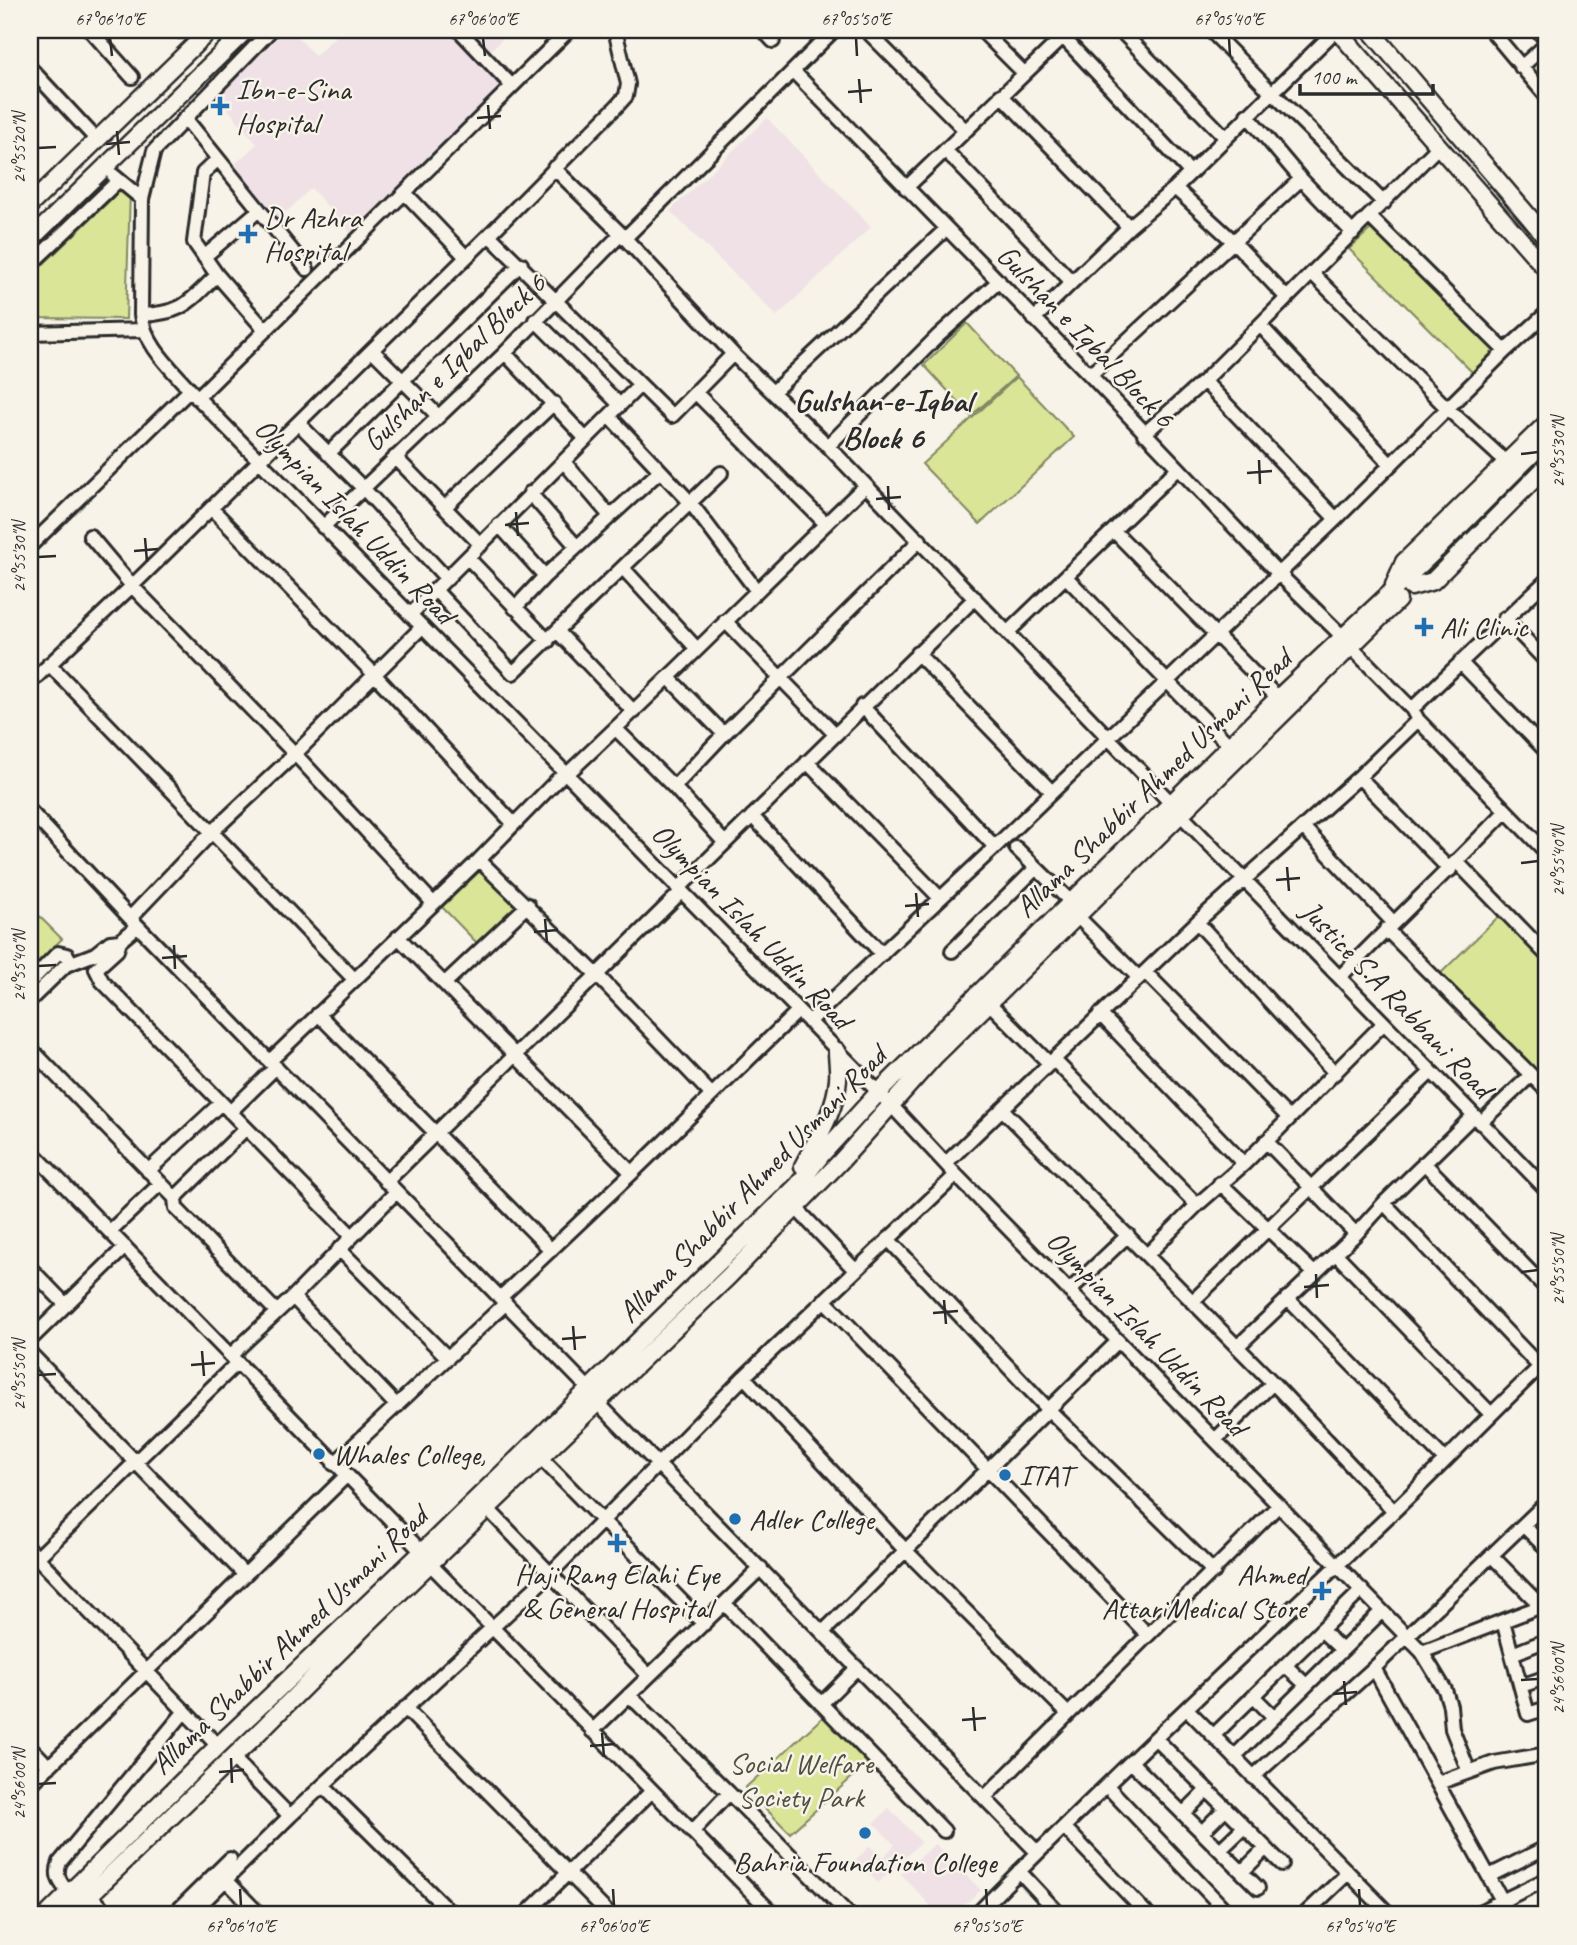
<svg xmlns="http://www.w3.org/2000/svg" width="1577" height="1945" font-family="Caveat,sans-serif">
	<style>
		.built { fill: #efe1e5 }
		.green { fill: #dae598; stroke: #828862; stroke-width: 2 }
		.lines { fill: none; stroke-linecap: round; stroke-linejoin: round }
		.minor-casing { stroke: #2b2b2b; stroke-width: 18 }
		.major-casing { stroke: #2b2b2b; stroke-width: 21 }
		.minor { stroke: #f7f3e8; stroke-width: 12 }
		.major { stroke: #f7f3e8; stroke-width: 16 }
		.ticks { fill: none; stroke: #2b2b2b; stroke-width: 2.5 }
		.poi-dot { fill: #1f6fb2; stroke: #f7f3e8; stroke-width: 2.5 }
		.labels { text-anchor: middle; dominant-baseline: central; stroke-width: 5; stroke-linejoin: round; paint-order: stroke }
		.poi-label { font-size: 30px; fill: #2b2b2b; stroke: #f7f3e8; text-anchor: start }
		.street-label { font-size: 30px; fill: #2b2b2b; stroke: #f7f3e8 }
		.park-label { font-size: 30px; fill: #4e5041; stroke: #f7f3e8 }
		.neighbourhood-label { font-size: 32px; font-weight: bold; fill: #2b2b2b; stroke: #f7f3e8 }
		.neatline { fill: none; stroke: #2b2b2b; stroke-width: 2.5 }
		.ticks-label { font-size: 18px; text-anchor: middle; fill: #2b2b2b }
	</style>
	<rect width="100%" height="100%" fill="#f7f3e8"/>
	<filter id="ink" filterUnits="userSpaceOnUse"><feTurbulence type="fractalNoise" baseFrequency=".0143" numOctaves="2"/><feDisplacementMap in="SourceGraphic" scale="14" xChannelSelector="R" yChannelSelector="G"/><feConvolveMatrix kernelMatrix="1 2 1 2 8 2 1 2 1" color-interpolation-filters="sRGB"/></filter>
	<g filter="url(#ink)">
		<!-- built -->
		<path class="built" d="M286,30H291L315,56L342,30H451L503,84L352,234L311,188L276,222L231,168L257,144L217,96Z
			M471,30H511L491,50Z
			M767,118L871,227L777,316L670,211Z
			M889,1808L921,1842L878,1883L856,1860L870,1846L882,1858L895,1845L874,1823Z
			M935,1844L981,1890L953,1915H939L901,1874Z"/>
		<!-- green -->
		<path class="green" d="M1547,44V97L1521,67Z
			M125,186L130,191L126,319L30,318V277Z
			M1374,226L1498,348L1472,372L1349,249Z
			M967,323L1016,376L971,416L924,365Z
			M1017,377L1074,437L980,524L922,464Z
			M480,871L517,908L479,945L442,907Z
			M30,907L62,939L30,969Z
			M1500,915L1547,962V1086L1439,975Z
			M824,1716L868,1763L790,1833L745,1788Z"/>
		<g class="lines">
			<defs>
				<path id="minor" d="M90,30L132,77
					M179,30L180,31
					M271,30L154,151L142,199L141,315C145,345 170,367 190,390L891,1105L956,1175L1422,1652L1547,1604
					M459,30L512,86
					M763,30L773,41
					M866,30L965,130
					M981,30L1024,73
					M1120,30L1226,138
					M1210,30L1271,92
					M1491,30L1547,97
					M1537,30L1547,41
					M1063,37L1190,172
					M1521,67L1547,44
					M30,68L97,140
					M793,71L1090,375L1278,573L1343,637
					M1271,91L1384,203
					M1001,95L1129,227
					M1247,115L1301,179L1353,233
					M185,118L307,269
					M945,150L1072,282
					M218,159L203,173L194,242L217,275L265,330
					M554,168L621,234L733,354L828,446L1171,803
					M113,175L142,199
					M906,188L1070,30
					M1175,188L1233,241L1286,297
					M405,193L466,257
					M1370,217L1505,351
					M489,235L672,416L733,354
					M625,238L834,30
					M204,257L258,211
					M30,265L119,180
					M1312,273L1448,409L1506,462
					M141,315C184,313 188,303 217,275
					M1034,319L1129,227L1175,188L1336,30
					M535,320L620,405
					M1260,325L1390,464
					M30,333L144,330
					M372,350L438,416
					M505,353L586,439
					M1090,375L1301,179
					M1204,381L1336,519
					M774,391L946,229
					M696,393L826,524
					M197,398L569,30
					M610,417L690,502L757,591
					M298,423L363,488L447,579
					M1144,434L1204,381L1439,146
					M828,446L937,337L999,281
					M328,454L521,264
					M395,457L481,545
					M564,462L610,516
					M530,493L577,547
					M445,507L554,403
					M211,508L374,674L513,823
					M499,525L545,576
					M323,527L505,353L621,234
					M1114,531L1278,698
					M90,536L132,586L295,754L433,903
					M30,546L190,390
					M468,558L548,641
					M623,568L697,649
					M1066,577L1230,746
					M436,591L513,673L721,473
					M515,608L545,576L660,471
					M410,615L640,385
					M1505,618L1547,662
					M725,621L835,734
					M557,631L634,712
					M1008,632L1177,469
					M1351,647L1412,709L1418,720L1547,853
					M917,653L1051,791
					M1460,662L1547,752
					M49,664L354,979
					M670,679L724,734
					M30,683L132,586L489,235L617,106L626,96L628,84L615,30
					M862,706L995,847
					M1412,709L1547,580
					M616,729L674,787L724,842
					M807,762L940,898
					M566,775C667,681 765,582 865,486
					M1359,777L1450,870
					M674,787L724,734L920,540
					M30,811L130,918L589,1389
					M1180,814L1547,1190
					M752,816L882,954
					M1303,827L1393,922
					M1016,848L1071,902
					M479,860L597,975L712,1095
					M1457,862L1547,955
					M678,889L975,598
					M1078,917L1139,978
					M130,918L212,832L295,754L422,627
					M1197,922L1335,1073
					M1386,929L1547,1091
					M398,937L632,1173
					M120,941L117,950L96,969L102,981L352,1236
					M952,951L1036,868
					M1145,972L1289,1118
					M1340,977C1394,921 1451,868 1505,812
					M30,982L58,953L67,955L71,962
					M445,983L528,905
					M30,1000L66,965L95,954L110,942L120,941L138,926
					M989,1003L1050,1064
					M318,1014L551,1250
					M1100,1014L1244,1164
					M809,1022L995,847L1336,519L1505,351L1547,313
					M30,1048L175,1198L176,1208L276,1311
					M1054,1060L1197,1205
					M270,1061L479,860L564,773
					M1002,1109L1273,1383L1394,1511
					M230,1112L276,1067
					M1480,1123L1531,1075
					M1266,1141L1356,1234
					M30,1150L422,1552
					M946,1163L1197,922L1359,777L1418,720
					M1424,1163L1547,1289
					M148,1171L221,1103
					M386,1182L681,892
					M1220,1183L1313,1272
					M175,1198L245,1129
					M1384,1203L1540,1367
					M796,1208L855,1270
					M110,1231L160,1184
					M888,1239L1048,1409L1214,1572
					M339,1249L448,1358
					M1335,1253L1491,1414
					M1147,1255L1197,1205L1244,1164L1384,1023
					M30,1268L66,1305
					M1069,1291L1128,1235
					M293,1297L397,1406
					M501,1297L632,1173L798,1011
					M1287,1298L1445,1460
					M824,1300L1148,1635
					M1192,1302L1431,1072
					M30,1340L125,1247
					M1237,1347L1356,1234L1384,1203L1473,1116
					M30,1353L245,1575
					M231,1355L293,1297L396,1192
					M744,1377L905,1550L1068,1714
					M597,1402L1037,1852
					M1215,1440L1273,1383
					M540,1457L704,1624
					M334,1464L506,1303
					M487,1508L649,1676
					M1523,1525L1547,1549
					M30,1550L218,1746
					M1492,1556L1541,1606
					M37,1558L237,1363
					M430,1564L774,1915
					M725,1604L944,1831
					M1503,1621L1528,1714L1547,1708
					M1321,1630L1342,1650
					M823,1632L1118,1341
					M1422,1652L1445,1690L1450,1706L1452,1729L1469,1772
					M1512,1654L1547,1640
					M1285,1665L1306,1685
					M1374,1668L1510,1915
					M1521,1686L1547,1677
					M629,1695L729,1793L692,1832
					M1253,1696L1274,1717
					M821,1704L857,1668
					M405,1708L610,1915
					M1187,1709L1390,1915
					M592,1731L761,1568
					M1213,1736L1362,1590
					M1156,1739L1282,1864
					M30,1747L49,1767
					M1234,1757L1382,1611
					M233,1758L290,1816
					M1131,1762L1258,1888
					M1253,1777L1374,1668L1547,1502
					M1438,1783L1494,1763L1547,1754
					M30,1785L346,1476
					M323,1786L453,1915
					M1107,1786L1225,1910L1220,1915
					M729,1793L849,1915
					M984,1798L1279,1505
					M1183,1814L1207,1790
					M1064,1827L1148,1915
					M1202,1832L1226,1808
					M1220,1850L1244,1827
					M1019,1871L1060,1915
					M1242,1872L1266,1848
					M1489,1876L1547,1847
					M226,1880L260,1915
					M70,1895C61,1883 54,1877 60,1862L185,1711
					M90,1895L109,1915
					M173,1915L230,1859
					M190,1915L290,1816L551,1573L744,1377L956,1175
					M525,1915L652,1791
					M976,1915C1111,1777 1253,1646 1392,1513C1444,1463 1494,1410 1547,1360
					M1304,1915L1348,1873
					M1473,1915L1547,1879"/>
				<path id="major" d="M1337,30L1547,270
					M1370,30L1547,238
					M30,205L210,30
					M30,240L246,30
					M1394,585L1404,562L1547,423
					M1411,587L1433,581L1547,466
					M803,1166C817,1139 836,1110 838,1079C839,1070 837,1060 837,1051
					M47,1915L218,1746L422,1552L798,1185L822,1154L878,1093L1278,698L1436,550L1547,439
					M69,1915L255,1736L367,1624L728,1277L840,1162L935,1056L1398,600"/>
			</defs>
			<!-- minor casing -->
			<use href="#minor" class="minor-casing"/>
			<!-- major casing -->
			<use href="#major" class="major-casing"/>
			<!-- minor -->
			<use href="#minor" class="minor"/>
			<!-- major -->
			<use href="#major" class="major"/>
		</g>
	</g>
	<!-- ticks -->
	<path class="ticks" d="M110,38L112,56M483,38L485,56M856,38L857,56M1229,38L1230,56M859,79L861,103M848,92L872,90M488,105L490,129M477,118L501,116M117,131L119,155M106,144L130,142M38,148L56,147M1521,454L1538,452M1259,460L1260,484M1247,473L1272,471M888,486L889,510M876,499L901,497M516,512L518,536M505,525L529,523M145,538L147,562M134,551L158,549M38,557L56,556M1521,863L1538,861M1287,867L1289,891M1276,880L1300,878M916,893L918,917M905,906L929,904M545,919L547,943M534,932L558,930M174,945L175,969M162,958L187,956M38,966L56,965M1521,1272L1538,1270M1316,1274L1317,1298M1304,1287L1329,1285M944,1300L946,1324M933,1313L958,1311M573,1326L575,1350M562,1339L586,1337M202,1351L204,1376M191,1365L215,1363M38,1375L56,1374M1521,1680L1538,1679M1344,1681L1346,1705M1333,1694L1357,1692M973,1707L975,1731M962,1720L986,1718M602,1733L604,1757M590,1746L615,1744M231,1758L232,1783M219,1772L244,1770M38,1784L56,1783M240,1889L241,1906M613,1889L614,1906M986,1889L987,1906M1359,1889L1360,1906"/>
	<!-- markers -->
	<g class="poi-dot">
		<path d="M216.5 95.5h7v7h7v7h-7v7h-7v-7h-7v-7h7z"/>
		<path d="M244.5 223.5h7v7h7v7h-7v7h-7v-7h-7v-7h7z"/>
		<path d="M1420.5 616.5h7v7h7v7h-7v7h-7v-7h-7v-7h7z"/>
		<circle cx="319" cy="1454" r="7"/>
		<circle cx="1005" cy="1475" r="7"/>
		<circle cx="735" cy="1519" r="7"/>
		<path d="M613.5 1532.5h7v7h7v7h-7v7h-7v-7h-7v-7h7z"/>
		<path d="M1318.5 1580.5h7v7h7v7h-7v7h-7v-7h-7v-7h7z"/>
		<circle cx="865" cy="1833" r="7"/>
	</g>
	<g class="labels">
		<!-- poi labels -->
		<g class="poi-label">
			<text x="236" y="89">Ibn-e-Sina<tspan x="236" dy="34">Hospital</tspan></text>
			<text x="264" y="217">Dr Azhra<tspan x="264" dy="34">Hospital</tspan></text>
			<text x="1440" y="627">Ali Clinic</text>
			<text x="333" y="1454">Whales College,</text>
			<text x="1019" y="1475">ITAT</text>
			<text x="749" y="1519">Adler College</text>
			<text x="617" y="1574" text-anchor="middle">Haji Rang Elahi Eye<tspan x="617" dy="34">&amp; General Hospital</tspan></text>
			<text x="1306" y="1574" text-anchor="end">Ahmed<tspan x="1306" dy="34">AttariMedical Store</tspan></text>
			<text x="865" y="1862" text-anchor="middle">Bahria Foundation College</text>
		</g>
		<!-- street labels -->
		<g class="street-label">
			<text transform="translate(1086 336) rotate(46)">Gulshan e Iqbal Block 6</text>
			<text transform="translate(454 362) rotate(-44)">Gulshan e Iqbal Block 6</text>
			<text transform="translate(355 521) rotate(46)">Olympian Islah Uddin Road</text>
			<text transform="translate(1153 783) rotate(-44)">Allama Shabbir Ahmed Usmani Road</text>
			<text transform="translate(752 926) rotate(46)">Olympian Islah Uddin Road</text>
			<text transform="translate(1397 999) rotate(46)">Justice S.A Rabbani Road</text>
			<text transform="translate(752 1184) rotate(-46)">Allama Shabbir Ahmed Usmani Road</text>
			<text transform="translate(1147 1333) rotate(46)">Olympian Islah Uddin Road</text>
			<text transform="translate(289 1640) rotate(-44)">Allama Shabbir Ahmed Usmani Road</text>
		</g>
		<!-- park labels -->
		<g class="park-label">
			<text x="801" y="1763">Social Welfare<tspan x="801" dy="34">Society Park</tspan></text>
		</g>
		<!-- neighbourhood labels -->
		<g class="neighbourhood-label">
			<text x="883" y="400">Gulshan-e-Iqbal<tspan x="883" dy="37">Block 6</tspan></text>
		</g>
	</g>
	<!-- margin -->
	<rect width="1577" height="1945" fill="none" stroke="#f7f3e8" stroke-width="77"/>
	<!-- scale -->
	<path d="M1300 84v10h133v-10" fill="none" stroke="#2b2b2b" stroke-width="3.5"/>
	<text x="1311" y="84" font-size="21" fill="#2b2b2b" stroke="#f7f3e8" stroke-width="5" paint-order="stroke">100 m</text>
	<rect x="38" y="38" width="1500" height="1868" class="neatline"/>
	<g class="ticks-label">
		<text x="110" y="25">67°06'10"E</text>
		<text x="483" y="25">67°06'00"E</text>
		<text x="856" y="25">67°05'50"E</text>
		<text x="1229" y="25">67°05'40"E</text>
		<text transform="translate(19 148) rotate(-90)" y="6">24°55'20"N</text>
		<text transform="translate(1558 452) rotate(-90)" y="6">24°55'30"N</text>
		<text transform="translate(19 557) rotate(-90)" y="6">24°55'30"N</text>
		<text transform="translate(1558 861) rotate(-90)" y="6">24°55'40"N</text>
		<text transform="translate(19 966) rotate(-90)" y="6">24°55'40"N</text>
		<text transform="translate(1558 1270) rotate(-90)" y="6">24°55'50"N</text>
		<text transform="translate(19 1375) rotate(-90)" y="6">24°55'50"N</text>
		<text transform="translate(1558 1679) rotate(-90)" y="6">24°56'00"N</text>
		<text transform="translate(19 1784) rotate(-90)" y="6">24°56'00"N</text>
		<text x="241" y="1932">67°06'10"E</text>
		<text x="614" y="1932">67°06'00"E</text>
		<text x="987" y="1932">67°05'50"E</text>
		<text x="1360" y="1932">67°05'40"E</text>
	</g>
</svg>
